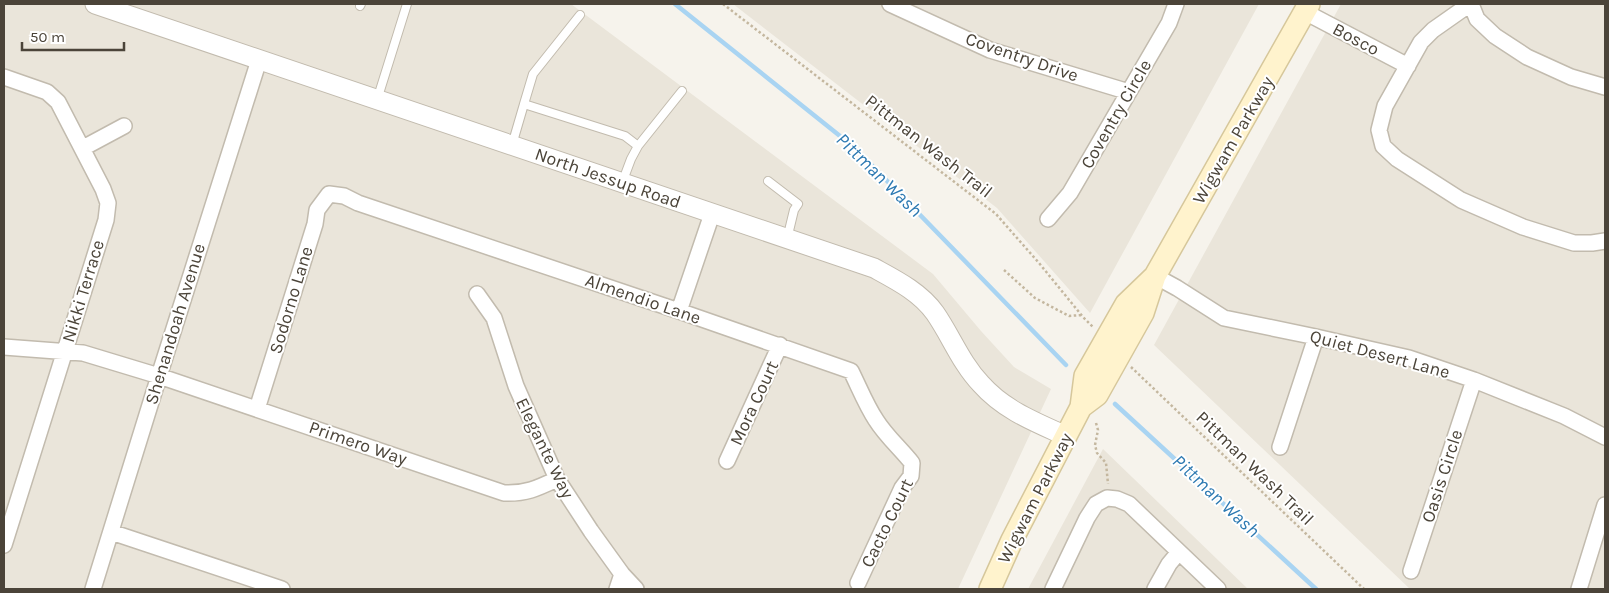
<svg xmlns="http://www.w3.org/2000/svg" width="1609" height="593" font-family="Karla,sans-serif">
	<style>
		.residential { fill: #eae5da }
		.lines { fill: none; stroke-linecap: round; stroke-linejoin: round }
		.stream { stroke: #a9d4f2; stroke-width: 4.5 }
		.service-casing { stroke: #c2bbae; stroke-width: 10 }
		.minor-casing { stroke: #c2bbae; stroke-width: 18 }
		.tertiary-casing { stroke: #c2bbae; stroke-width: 21 }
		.secondary-casing { stroke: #d6c79b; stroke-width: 24 }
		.path { stroke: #c4b79f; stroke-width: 2.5; stroke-dasharray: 2.5 2.5; stroke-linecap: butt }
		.service { stroke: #fff; stroke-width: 8 }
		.minor { stroke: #fff; stroke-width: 15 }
		.tertiary { stroke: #fff; stroke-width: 19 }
		.secondary { stroke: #fff3cd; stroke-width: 21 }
		.labels { text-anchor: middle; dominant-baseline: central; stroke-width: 4; stroke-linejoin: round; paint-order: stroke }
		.street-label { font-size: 18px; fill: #4b4439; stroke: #fff }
		.water-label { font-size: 19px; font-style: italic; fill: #2e7ab2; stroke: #fff }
	</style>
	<rect width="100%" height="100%" fill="#f6f3ec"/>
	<!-- residential -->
	<path class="residential" d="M4,4H571L933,274L981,331L1014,367L1051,389L958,589H4Z
		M733,4H1259L1090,313L997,208Z
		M1341,4H1605V589H1410L1154,345Z
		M1103,449L1248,589H1028Z"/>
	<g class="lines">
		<!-- stream -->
		<path class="stream" d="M675,4L855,148L1066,365
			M1115,404L1316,589"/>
		<defs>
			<path id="service" d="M360,6L361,4
				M377,100L407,4
				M524,104L533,74L580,15
				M512,145L524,104L625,136L638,146
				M768,181L798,204L794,210L787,239
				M622,183L631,159L638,146L682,91"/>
			<path id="minor" d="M890,4L990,50L1129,92
				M1470,4L1433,30L1421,42L1385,106L1379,130L1383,146L1397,159L1461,200L1523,227L1574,243H1592L1605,241
				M1471,4L1477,19L1495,36L1527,57L1571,77L1605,87
				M1305,12L1408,66
				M4,77L47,92L58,102L103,189L108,203L106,220L4,545
				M83,148L124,126
				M1048,219L1070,193L1169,23L1176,4
				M1155,276L1177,288L1224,318L1316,337L1409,358L1474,380L1564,416L1605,437
				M477,294L494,318L516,386L557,479L591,531L622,574L636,589
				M679,311L712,214
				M4,347L83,353L159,376L504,493C526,494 538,488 557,479
				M257,409L315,224L317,210L329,194L344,196L358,203L679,311L851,371C859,387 866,405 876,420C886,436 900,448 912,463L911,476L902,488L858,583
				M1280,447L1316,337
				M727,461L780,345
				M111,532L282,589
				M1411,571L1474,380
				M93,589L159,376L259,60
				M617,589L622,574
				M1053,589L1087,518L1096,504L1107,498L1117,499L1129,504L1218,589
				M1155,589L1169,564L1179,552
				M1579,589L1605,505"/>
			<path id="tertiary" d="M95,4L874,268C896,280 920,292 935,313C951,336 961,363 981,384C1004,410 1035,422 1066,436"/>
			<path id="secondary" d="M1081,407L1097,395L1143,313L1155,276L1309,4
				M990,589L1012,540L1081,407L1085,376L1126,304L1153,278"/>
		</defs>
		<!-- service casing -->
		<use href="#service" class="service-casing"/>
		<!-- minor casing -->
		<use href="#minor" class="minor-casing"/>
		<!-- tertiary casing -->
		<use href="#tertiary" class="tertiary-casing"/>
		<!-- secondary casing -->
		<use href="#secondary" class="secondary-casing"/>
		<!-- path -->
		<path class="path" d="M723,4L996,214L1039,263L1083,317L1093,327
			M1004,270L1035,298L1069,316L1081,315
			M1131,367L1364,589
			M1096,423L1098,430L1095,445L1097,453L1106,463L1108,484"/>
		<!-- service -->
		<use href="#service" class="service"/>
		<!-- minor -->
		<use href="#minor" class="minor"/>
		<!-- tertiary -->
		<use href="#tertiary" class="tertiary"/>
		<!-- secondary -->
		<use href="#secondary" class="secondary"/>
	</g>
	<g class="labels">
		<!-- street labels -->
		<g class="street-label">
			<text transform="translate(1356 39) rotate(28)">Bosco</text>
			<text transform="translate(1022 57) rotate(19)">Coventry Drive</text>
			<text transform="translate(1116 114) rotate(-60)">Coventry Circle</text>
			<text transform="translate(1233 140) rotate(-60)">Wigwam Parkway</text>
			<text transform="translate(929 146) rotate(38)">Pittman Wash Trail</text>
			<text transform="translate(608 178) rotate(19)">North Jessup Road</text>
			<text transform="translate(83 291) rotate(-73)">Nikki Terrace</text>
			<text transform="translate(643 299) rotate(19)">Almendio Lane</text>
			<text transform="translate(291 300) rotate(-73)">Sodorno Lane</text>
			<text transform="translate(175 324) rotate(-73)">Shenandoah Avenue</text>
			<text transform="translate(1380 354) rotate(15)">Quiet Desert Lane</text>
			<text transform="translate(754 403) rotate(-65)">Mora Court</text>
			<text transform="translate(358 443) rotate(19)">Primero Way</text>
			<text transform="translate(545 448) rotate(64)">Elegante Way</text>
			<text transform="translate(1255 468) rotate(44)">Pittman Wash Trail</text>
			<text transform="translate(1442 476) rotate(-72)">Oasis Circle</text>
			<text transform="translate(1035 498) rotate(-63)">Wigwam Parkway</text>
			<text transform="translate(887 523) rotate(-64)">Cacto Court</text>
		</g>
		<!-- water labels -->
		<g class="water-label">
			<text transform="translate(879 175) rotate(44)">Pittman Wash</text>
			<text transform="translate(1216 496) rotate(43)">Pittman Wash</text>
		</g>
	</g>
	<!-- border -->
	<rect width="1609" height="593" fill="none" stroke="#4b4439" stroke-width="10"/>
	<!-- scale -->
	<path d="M22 42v8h102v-8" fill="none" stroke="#4b4439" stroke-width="2.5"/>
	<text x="30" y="42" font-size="15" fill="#4b4439" stroke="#ffffff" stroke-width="4" paint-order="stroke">50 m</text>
</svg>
